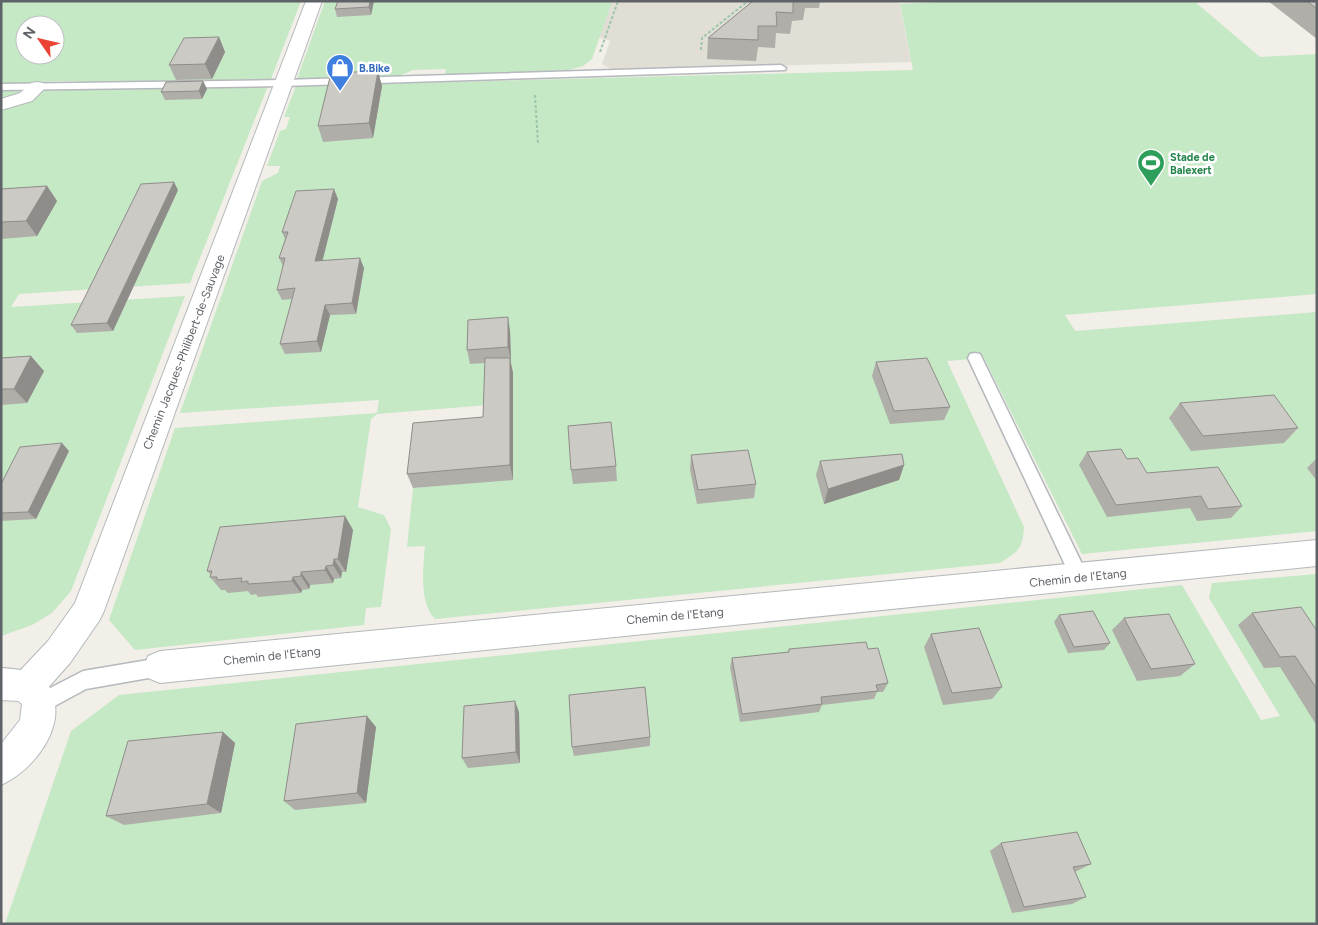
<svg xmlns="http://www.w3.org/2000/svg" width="1318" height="925" font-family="Figtree,sans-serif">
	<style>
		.education { fill: #e1ded6 }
		.green { fill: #c5e8c5; fill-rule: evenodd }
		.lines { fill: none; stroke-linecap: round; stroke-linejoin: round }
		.lane-casing { stroke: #b5b8bc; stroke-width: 3 }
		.street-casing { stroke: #b5b8bc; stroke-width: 2 }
		.secondary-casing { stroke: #b6babf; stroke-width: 2 }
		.path { stroke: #9cc7a9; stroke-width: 2; stroke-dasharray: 3 2; stroke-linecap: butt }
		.lane { fill: #fff; fill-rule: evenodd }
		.street { fill: #fff; fill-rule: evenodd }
		.secondary { fill: #fff; fill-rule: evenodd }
		.wall { fill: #afaea9 }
		.shaded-wall { fill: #8f8d8a }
		.building { fill: #cccac5; stroke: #8f8d8a }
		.labels { text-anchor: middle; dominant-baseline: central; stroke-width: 5; stroke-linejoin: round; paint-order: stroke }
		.far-shop-label { font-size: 11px; font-weight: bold; fill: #366cbe; stroke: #fff; text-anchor: start }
		.far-leisure-label { font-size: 11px; font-weight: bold; fill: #27864d; stroke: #fff; text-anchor: start }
		.street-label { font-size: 12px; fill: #5f6368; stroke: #fff }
	</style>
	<rect width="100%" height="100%" fill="#f1efe8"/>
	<!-- education -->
	<path class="education" d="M493,1H899L911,62L613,70L602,64L610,41Z"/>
	<!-- green -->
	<path class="green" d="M1,1H301L271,79L83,83L75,81L29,82L21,91L268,86L190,283L19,294L11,307L185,296L71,591L52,613L32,625L1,636ZM25,25H55V55H25Z
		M325,1H611L612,2L592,59L583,66L569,70L445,75L446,69L413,70L399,76L297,79Z
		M957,1H1194L1260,57L1317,54V294L1065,315L1075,331L1317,312V531L1082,554L984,358L947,361L1024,527C1023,549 1018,552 1000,563L435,619C419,603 423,567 425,546L407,547L413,488L480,482L512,403L377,414L371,419L358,507L384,515L391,529L381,607L366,608L364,625L135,650L109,620L175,428L377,413L379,400L180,413L262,181L278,173L280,166H267L280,131L286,129L290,117H284L296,86L913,70L900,4Z
		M1317,574V924H5L71,731L119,695L1182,585L1261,720L1280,716L1209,598L1212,583Z"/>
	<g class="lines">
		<defs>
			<path id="lane" d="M781,65L786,68L785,70L283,86L1,90V84L283,80Z
				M975,353L980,354L982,358L1086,572L1089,578L1086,584L1080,586L1074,584L968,358L970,354Z
				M160,658L167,661L170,667L167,673L160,676L86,689L40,714L33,711L30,704L33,697L83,671Z"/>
			<path id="street" d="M306,1H322L104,611L99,621L70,663L39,698L27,703L15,698L10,687L15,676L48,641L75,603Z
				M37,82L43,83L46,87L32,101L1,110V99L20,93L31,83Z
				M1317,540V566L160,683L148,678L144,667L148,656L160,651Z"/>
			<path id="secondary" d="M1,668C15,669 35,670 46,681C48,683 50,688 51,691C68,726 33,771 1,785V744L20,720L22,704L18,701L1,700Z"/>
		</defs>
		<!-- lane casing -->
		<use href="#lane" class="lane-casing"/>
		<!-- street casing -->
		<use href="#street" class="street-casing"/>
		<!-- secondary casing -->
		<use href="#secondary" class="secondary-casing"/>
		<!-- path -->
		<path class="path" d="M701,50L702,38L748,1
			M600,52L618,1
			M535,95L538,144"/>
		<!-- lane -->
		<use href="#lane" class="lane"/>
		<!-- street -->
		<use href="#street" class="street"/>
		<!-- secondary -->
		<use href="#secondary" class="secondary"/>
	</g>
	<!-- wall -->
	<path class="wall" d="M338,1H374L371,15L337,17L335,9Z
		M753,1H820L819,8H805L803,20L792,21L790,34L776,33L775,48L758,47L756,61L707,59L708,38Z
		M1268,1H1317V39Z
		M219,37L225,52L212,79L176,80L169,65Z
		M203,81L207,89L202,99L165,100L161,92Z
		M382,86L373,138L323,142L318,126Z
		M47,186L57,201L37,236L1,239V189Z
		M178,190L113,331L77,333L71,325Z
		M338,199L322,260L364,268L356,314L330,315L321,352L285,354L280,344L292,299L282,300L277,290L283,266L279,258L285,239L282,232Z
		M510,331L511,361H510L513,373V480L413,488L407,474L483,417L485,363L470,364L467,350Z
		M1,358L44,371L27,403L1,405Z
		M876,362L950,407L944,420L890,424L872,376Z
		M1180,403L1298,428L1284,443L1191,451L1169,418Z
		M69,451L36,519L1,521V484Z
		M1087,452L1127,459L1147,473L1242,506L1231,518L1197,521L1190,508L1107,517L1079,465Z
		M691,455L756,484L754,498L697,504L690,470Z
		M1317,458V481L1307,468Z
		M820,461L904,465L899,480L824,504L816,475Z
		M616,466L617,481L573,484L571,470Z
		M345,516L353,530L346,572H342L341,578L334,579L333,583L310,585L309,589L302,590L301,593L258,597L256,594L251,595L248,591L228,593L225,590H221L210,577L211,575L207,571Z
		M1252,613L1317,631V726L1280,667L1264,668L1238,625Z
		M1059,615L1110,643L1104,650L1068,653L1054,622Z
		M1124,618L1195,664L1180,676L1137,681L1112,630Z
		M931,634L1002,687L992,699L943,705L924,647Z
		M789,649H868L888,683L883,692H877L874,699L822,705L819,712L740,722L730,667L732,658L788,652Z
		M519,712L520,763L468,768L462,758Z
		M376,727L366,803L295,810L284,801Z
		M223,732L235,743L221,813L124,825L106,816Z
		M650,737V746L574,756L572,747Z
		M1001,843L1091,864L1075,872L1086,897L1072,904L1012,913L990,851Z"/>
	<!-- shaded-wall -->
	<path class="shaded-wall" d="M370,1H374L371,15L369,7Z
		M219,37L225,52L212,79L205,64Z
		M378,71L382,86L373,138L369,123Z
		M203,81L207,89L202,99L199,91Z
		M174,182L178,190L113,331L107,323Z
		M47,186L57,201L37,236L26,221Z
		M334,189L338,199L320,271L315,261Z
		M360,258L364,268L356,314L352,303Z
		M325,305L330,315L321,352L317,341Z
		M508,317L510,331L511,361L508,347Z
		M31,356L44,371L27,403L14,389Z
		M510,358L513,373V480L510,465Z
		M62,443L69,451L36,519L28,512Z
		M904,465L899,480L824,504L828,489Z
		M345,516L353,530L346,572L338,559Z
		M334,559L342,572L341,578L333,565Z
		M326,566L334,579L333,583L325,570Z
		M301,572L310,585L309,589L301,576Z
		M293,577L302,590L301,593L292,581Z
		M515,701L519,712L520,763L516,752Z
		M367,716L376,727L366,803L357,793Z
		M223,732L235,743L221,813L207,804Z"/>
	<!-- building -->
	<path class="building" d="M338,1H370L369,7L335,9Z
		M753,1H793V13L776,12L777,26H758V40L708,38Z
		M1307,1H1317V9Z
		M219,37L205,64L169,65L184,38Z
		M378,71L369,123L318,126L331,73Z
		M203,81L199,91L161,92L166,82Z
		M174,182L107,323L71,325L141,184Z
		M47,186L26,221L1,222V189Z
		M334,189L315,261L360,258L352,303L325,305L317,341L280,344L295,288L277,290L285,258H279L288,232H282L296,191Z
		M508,317V347L467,350L468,320Z
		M31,356L14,389H1V358Z
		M485,358H510V465L407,474L413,423L483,417Z
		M927,358L950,407L894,411L876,362Z
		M1274,395L1298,428L1203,436L1180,403Z
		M611,422L616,466L571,470L568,426Z
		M62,443L28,512L1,513V484L20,447Z
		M1121,449L1127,459L1138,458L1147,473L1218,467L1242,506L1208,509L1201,496L1116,505L1087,452Z
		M748,450L756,484L698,490L691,455Z
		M902,454L904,465L828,489L820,461Z
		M345,516L338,559H334L333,565L326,566L325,570L301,572V576L293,577L292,581L248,584V581L241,582L242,578L217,580V577H210L212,571H207L220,527Z
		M1301,607L1317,631V689L1295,656L1280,657L1252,613Z
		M1093,611L1110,643L1074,647L1059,615Z
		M1169,614L1195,664L1151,669L1124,618Z
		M979,628L1002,687L952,693L931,634Z
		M866,642L868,649L878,648L888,683L876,685L878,691L821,697L822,704L742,714L732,658L789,652V649Z
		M645,687L650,737L572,747L569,695Z
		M515,701L516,752L462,758L464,706Z
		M367,716L357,793L284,801L296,724Z
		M223,732L207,804L106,816L128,741Z
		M1077,832L1091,864L1073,867L1086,897L1024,907L1001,843Z"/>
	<!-- icons -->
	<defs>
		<symbol id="shop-pin" viewBox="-11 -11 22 30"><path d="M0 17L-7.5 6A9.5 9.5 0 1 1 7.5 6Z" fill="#3f7fe0" stroke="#fff"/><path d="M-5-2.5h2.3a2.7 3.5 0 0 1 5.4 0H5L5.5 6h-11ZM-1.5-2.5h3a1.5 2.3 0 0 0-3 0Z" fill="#fff"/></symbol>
		<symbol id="stadium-pin" viewBox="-11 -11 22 30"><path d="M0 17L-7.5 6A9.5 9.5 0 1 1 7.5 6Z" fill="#2e9e5b" stroke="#fff"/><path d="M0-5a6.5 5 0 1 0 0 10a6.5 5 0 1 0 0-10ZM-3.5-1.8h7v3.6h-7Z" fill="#fff"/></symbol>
	</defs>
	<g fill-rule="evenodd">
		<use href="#shop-pin" x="324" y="52" width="32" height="43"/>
		<use href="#stadium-pin" x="1135" y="147" width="32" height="43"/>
	</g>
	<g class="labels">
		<!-- far-shop labels -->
		<g class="far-shop-label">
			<text x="359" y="68">B.Bike</text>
		</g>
		<!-- far-leisure labels -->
		<g class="far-leisure-label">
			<text x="1170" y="157">Stade de<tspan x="1170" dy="13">Balexert</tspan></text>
		</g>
		<!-- street labels -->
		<g class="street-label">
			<text transform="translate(184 352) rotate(-69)">Chemin Jacques-Philibert-de-Sauvage</text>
			<text transform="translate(1078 578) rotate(-6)">Chemin de l'Etang</text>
			<text transform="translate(675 616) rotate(-5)">Chemin de l'Etang</text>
			<text transform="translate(272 656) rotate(-6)">Chemin de l'Etang</text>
		</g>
	</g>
	<!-- border -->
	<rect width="1318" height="925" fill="none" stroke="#5f6368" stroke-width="5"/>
	<!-- north arrow -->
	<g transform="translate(40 40) rotate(304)"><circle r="24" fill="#ffffff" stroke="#bfc1c3"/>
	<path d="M0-4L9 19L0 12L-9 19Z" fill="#ea4335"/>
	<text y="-8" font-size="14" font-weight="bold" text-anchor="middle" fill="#5f6368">N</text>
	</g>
</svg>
